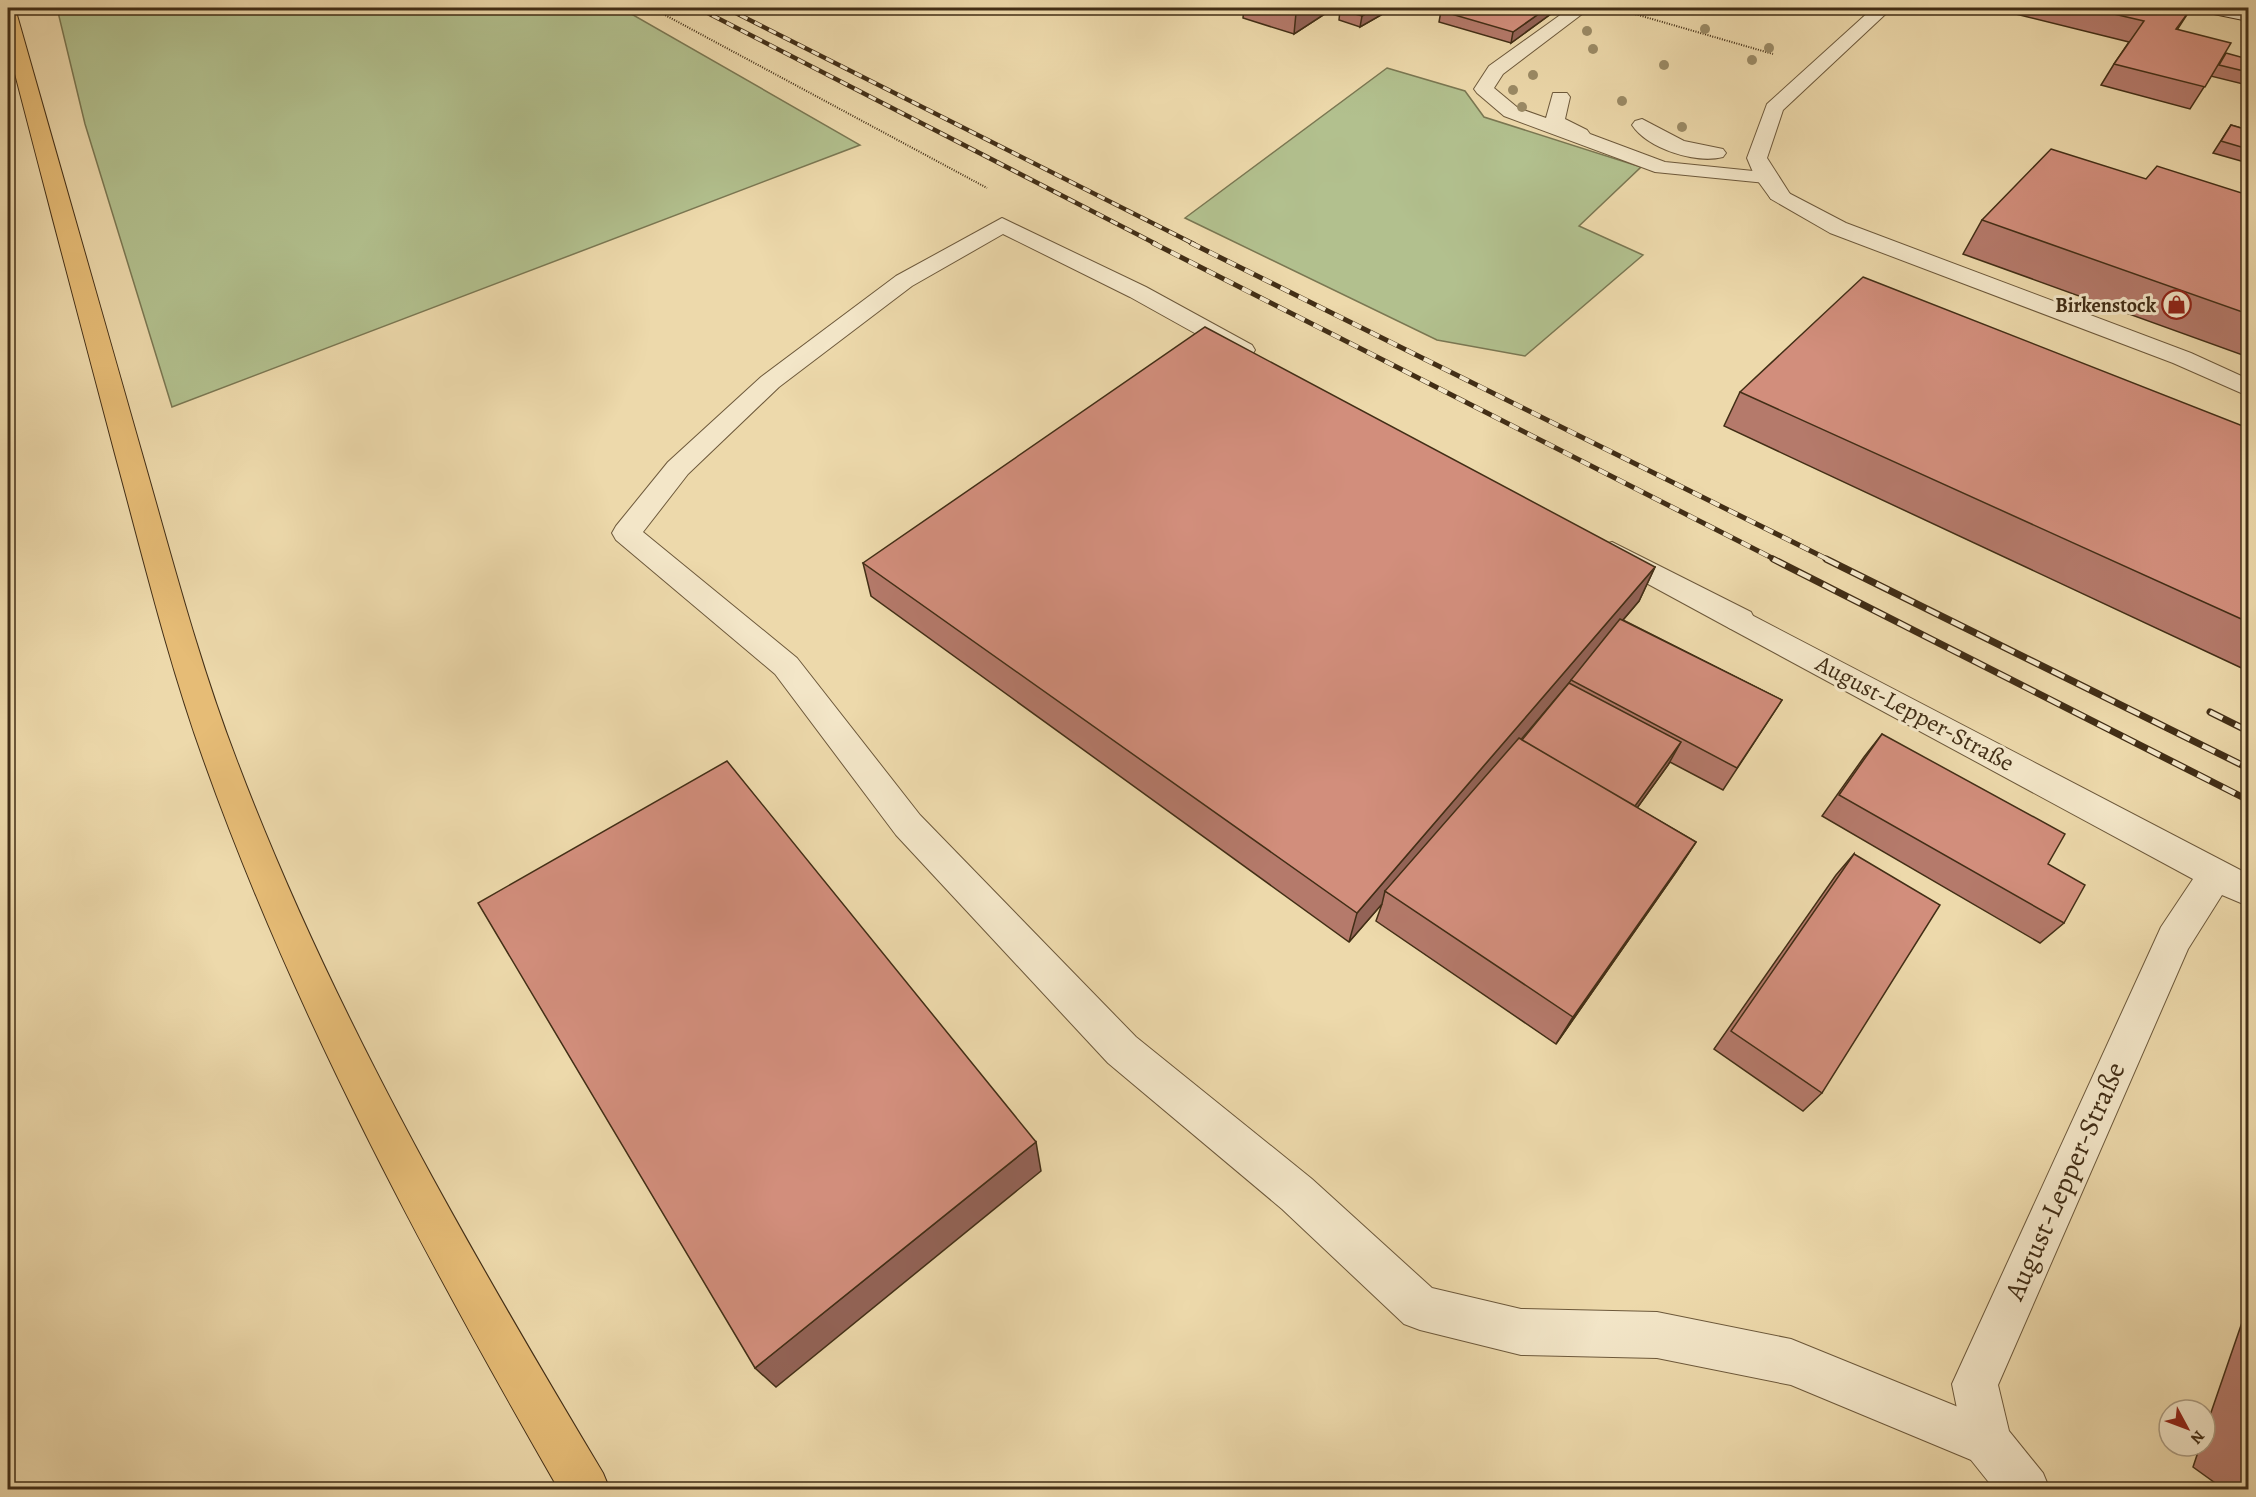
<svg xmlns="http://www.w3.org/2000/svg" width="2256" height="1497" font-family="Alegreya,serif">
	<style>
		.green { fill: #b2c08e; stroke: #7a7752; stroke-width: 1.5 }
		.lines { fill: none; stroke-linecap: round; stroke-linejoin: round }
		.lane-casing { stroke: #6d593b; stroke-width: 2 }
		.street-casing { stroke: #6d593b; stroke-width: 2 }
		.secondary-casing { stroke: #422e16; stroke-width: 2 }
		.primary-casing { stroke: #422e16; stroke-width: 2 }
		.path { stroke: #422e16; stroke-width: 2; stroke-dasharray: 1 1.5; stroke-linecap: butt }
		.lane { fill: #f3e6c8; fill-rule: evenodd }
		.street { fill: #f3e6c8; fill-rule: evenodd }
		.secondary { fill: #f3e6c8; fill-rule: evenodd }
		.primary { fill: #e6bc76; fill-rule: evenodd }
		.rail-far2-casing { stroke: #422e16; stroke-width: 4.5 }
		.rail-far1-casing { stroke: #422e16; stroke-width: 5 }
		.rail-casing { stroke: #422e16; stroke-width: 7 }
		.rail-far2 { stroke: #f3e6c8; stroke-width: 3; stroke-dasharray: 8; stroke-linecap: butt }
		.rail-far1 { stroke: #f3e6c8; stroke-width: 4; stroke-dasharray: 10; stroke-linecap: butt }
		.rail { stroke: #f3e6c8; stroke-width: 4.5; stroke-dasharray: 14; stroke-linecap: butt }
		.tree { fill: #9b8b66 }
		.wall { fill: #b57a6b; stroke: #422e16; stroke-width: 1.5 }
		.shaded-wall { fill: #936357; stroke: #422e16; stroke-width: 1.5 }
		.building { fill: #d28e7c; stroke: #422e16; stroke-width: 1.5 }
		.labels { text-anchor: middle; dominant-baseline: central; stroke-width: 6; stroke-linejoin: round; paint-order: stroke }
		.far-poi-label { font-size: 20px; font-weight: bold; fill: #422e16; stroke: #f3e6c8; text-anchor: end }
		.street-label { font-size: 24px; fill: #422e16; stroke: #f3e6c8 }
		.near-street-label { font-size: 28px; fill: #422e16; stroke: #f3e6c8 }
	</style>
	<rect width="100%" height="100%" fill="#edd9ab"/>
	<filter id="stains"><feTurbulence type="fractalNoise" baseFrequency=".00333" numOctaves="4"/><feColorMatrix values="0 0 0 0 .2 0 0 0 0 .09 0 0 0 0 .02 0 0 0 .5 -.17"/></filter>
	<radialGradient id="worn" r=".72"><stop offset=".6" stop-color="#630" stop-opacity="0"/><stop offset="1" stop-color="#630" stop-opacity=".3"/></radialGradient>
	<!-- green -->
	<path class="green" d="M57,8H621L860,145L172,407L85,124Z
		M1387,68L1465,91L1484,117L1641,167L1579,226L1643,255L1525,356L1437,340L1185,218Z"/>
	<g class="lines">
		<defs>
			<path id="lane" d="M1570,8H1590L1503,74L1494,88L1518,108L1546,118L1553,93H1567L1570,97L1565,119L1587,130L1590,134L1665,162L1773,173L1777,177L1773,181L1766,183L1655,172L1504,116L1477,93L1474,89L1489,66Z
				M1642,119L1684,141L1723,149L1726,153L1723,157C1696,164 1648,149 1632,125L1635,121Z
				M1779,188L1846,223L2191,353L2248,379V396L2173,363L1830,233L1771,199L1768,194L1771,189Z
				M1002,218L1146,287L1252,345L1255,350L1252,355L1243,357L1234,355L1130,297L1003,234L912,286L779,387L688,474L643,532L797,658L920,815L1136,1037L1312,1179L1432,1288L1521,1309L1657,1312L1791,1339L2005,1426L2012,1443L2005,1460L1988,1467L1791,1385L1657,1358L1521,1355L1420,1330L1404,1324L1282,1209L1108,1063L896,835L775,674L616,540L612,533L616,526L668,462L761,377L896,276Z
				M1612,542L1751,612L1755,620L1751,628L1740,631L1729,628L1602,559L1598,552L1602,545Z"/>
			<path id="street" d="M1873,8H1892L1783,110L1767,158L1790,194L1787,199H1771L1755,177L1747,158L1767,104Z
				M1740,609L2248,874V906L2222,895L2188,949L1998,1385L2009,1431L2043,1473L2050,1490H1995L1971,1460L1964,1443L1952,1384L2161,927L2193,879L1729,628L1725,620L1729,612Z"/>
			<path id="secondary" d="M2201,8H2233L2248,11V21L2204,12Z"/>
			<path id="primary" d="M8,10L17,15C58,160 100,305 141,450C171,554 198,660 237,761C332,1012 466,1244 603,1473L610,1490H559C424,1255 295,1016 204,761C168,661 143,557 115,454C79,318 43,183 8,47Z"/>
		</defs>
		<!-- lane casing -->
		<use href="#lane" class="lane-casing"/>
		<!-- street casing -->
		<use href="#street" class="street-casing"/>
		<!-- secondary casing -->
		<use href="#secondary" class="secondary-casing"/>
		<!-- primary casing -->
		<use href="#primary" class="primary-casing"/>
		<!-- path -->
		<path class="path" d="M652,8L987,188
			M1621,10L1773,54"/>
		<!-- lane -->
		<use href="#lane" class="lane"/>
		<!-- street -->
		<use href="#street" class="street"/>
		<!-- secondary -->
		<use href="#secondary" class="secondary"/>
		<!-- primary -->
		<use href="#primary" class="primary"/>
		<defs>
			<path id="rail-far2" d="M698,8L1156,244
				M726,8L1194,244"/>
			<path id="rail-far1" d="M1153,243L1776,560
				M1191,243L1829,560"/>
			<path id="rail" d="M1773,559L2248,800
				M1826,559L2248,768
				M2210,712L2248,731"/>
		</defs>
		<!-- rail-far2 casing -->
		<use href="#rail-far2" class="rail-far2-casing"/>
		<!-- rail-far1 casing -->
		<use href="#rail-far1" class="rail-far1-casing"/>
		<!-- rail casing -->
		<use href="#rail" class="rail-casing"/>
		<!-- rail-far2 -->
		<use href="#rail-far2" class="rail-far2"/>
		<!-- rail-far1 -->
		<use href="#rail-far1" class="rail-far1"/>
		<!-- rail -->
		<use href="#rail" class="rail"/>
	</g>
	<!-- trees -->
	<g class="tree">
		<circle cx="1705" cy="29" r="5"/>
		<circle cx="1587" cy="31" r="5"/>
		<circle cx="1769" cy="48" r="5"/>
		<circle cx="1593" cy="49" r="5"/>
		<circle cx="1752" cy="60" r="5"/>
		<circle cx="1664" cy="65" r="5"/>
		<circle cx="1533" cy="75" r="5"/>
		<circle cx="1513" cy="90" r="5"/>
		<circle cx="1622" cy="101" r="5"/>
		<circle cx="1522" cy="107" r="5"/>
		<circle cx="1682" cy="127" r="5"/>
	</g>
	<!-- wall -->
	<path class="wall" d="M1244,8H1334L1294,34L1243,18Z
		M1446,8H1559L1511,43L1439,22L1441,11Z
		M1991,8H2180L2190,10L2177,30L2220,62L2248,59V84L2247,85L2211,76L2190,109L2101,85L2114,64L2129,42Z
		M1340,10L1381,15L1360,27L1339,20Z
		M2231,125L2248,130V163L2213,153Z
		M2146,179L2248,195V357L1963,254L1982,220Z
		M1740,392L2248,428V671L1724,426Z
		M863,563L1655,567L1639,601L1623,620L1782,700L1723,790L1670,762L1637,808L1696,842L1676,872L1556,1044L1376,921L1382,904L1349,942L871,596Z
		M1882,734L2048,864L2064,923L2040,943L1822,816L1864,757Z
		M1854,854L1822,1093L1803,1111L1714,1049L1836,875Z
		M2248,1307V1490H2225L2193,1467L2200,1446H2205V1430L2247,1308Z"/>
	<!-- shaded-wall -->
	<path class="shaded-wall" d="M1304,8H1334L1294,34L1296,13Z
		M1376,8H1382L1381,15L1360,27L1362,16Z
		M1547,8H1559L1511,43L1513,32Z
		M1655,567L1639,601L1572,680H1571L1569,683L1390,894L1385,891L1382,904L1349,942L1357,913Z
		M1681,742L1668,765L1619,833L1631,811Z
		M1696,842L1676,872L1556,1044L1573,1017Z
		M1036,1142L1041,1171L776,1387L755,1368Z"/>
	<!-- building -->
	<path class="building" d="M1279,8H1304L1296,13Z
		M1344,8H1376L1362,16L1340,10Z
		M1446,8H1547L1513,32L1441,11Z
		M2088,8H2180L2190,10L2176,29L2231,43L2205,87L2114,64L2144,21Z
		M2226,53L2248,59V72L2219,65Z
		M2231,125L2248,130V149L2221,141Z
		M2051,149L2146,179L2157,166L2248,195V314L1982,220Z
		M1863,277L2248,428V622L1740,392Z
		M1205,327L1655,567L1357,913L863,563Z
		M1620,619L1782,700L1737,768L1571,680Z
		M1569,683L1681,742L1635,806L1522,740Z
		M1882,734L2065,834L2048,864L2085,885L2064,923L1839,795Z
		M1519,738L1696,842L1573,1017L1385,891Z
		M727,761L1036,1142L755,1368L478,903Z
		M1854,854L1940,905L1822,1093L1731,1031Z
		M2248,1445V1457L2245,1455Z"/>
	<!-- icons -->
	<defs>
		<symbol id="shop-ring" viewBox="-11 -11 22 22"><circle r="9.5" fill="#f3e6c8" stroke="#8f2418" stroke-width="1.5"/><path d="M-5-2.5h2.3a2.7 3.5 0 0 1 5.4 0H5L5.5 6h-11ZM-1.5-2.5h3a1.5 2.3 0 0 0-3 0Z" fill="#8f2418"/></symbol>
	</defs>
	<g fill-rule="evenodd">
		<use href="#shop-ring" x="2160" y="288" width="33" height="33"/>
	</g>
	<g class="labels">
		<!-- far-poi labels -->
		<g class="far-poi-label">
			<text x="2156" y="305">Birkenstock</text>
		</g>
		<!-- street labels -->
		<g class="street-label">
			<text transform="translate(1915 713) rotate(28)">August-Lepper-Straße</text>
		</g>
		<!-- near-street labels -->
		<g class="near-street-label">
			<text transform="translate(2065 1181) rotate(-66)">August-Lepper-Straße</text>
		</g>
	</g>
	<!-- margin -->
	<rect width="2256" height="1497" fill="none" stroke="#edd9ab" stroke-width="30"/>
	<rect x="9" y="9" width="2238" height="1479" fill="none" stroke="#422e16" stroke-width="3"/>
	<rect x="15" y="15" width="2226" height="1467" fill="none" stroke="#422e16" stroke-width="1.5"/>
	<!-- north arrow -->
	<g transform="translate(2187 1428) rotate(131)"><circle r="28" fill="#f3e6c8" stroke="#ac9c81" stroke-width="1.5"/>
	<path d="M0-4.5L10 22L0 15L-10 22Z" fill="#8f2418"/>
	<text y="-9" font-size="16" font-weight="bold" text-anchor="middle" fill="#422e16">N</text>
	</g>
	<rect width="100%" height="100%" filter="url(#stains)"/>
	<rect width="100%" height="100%" fill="url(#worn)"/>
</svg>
